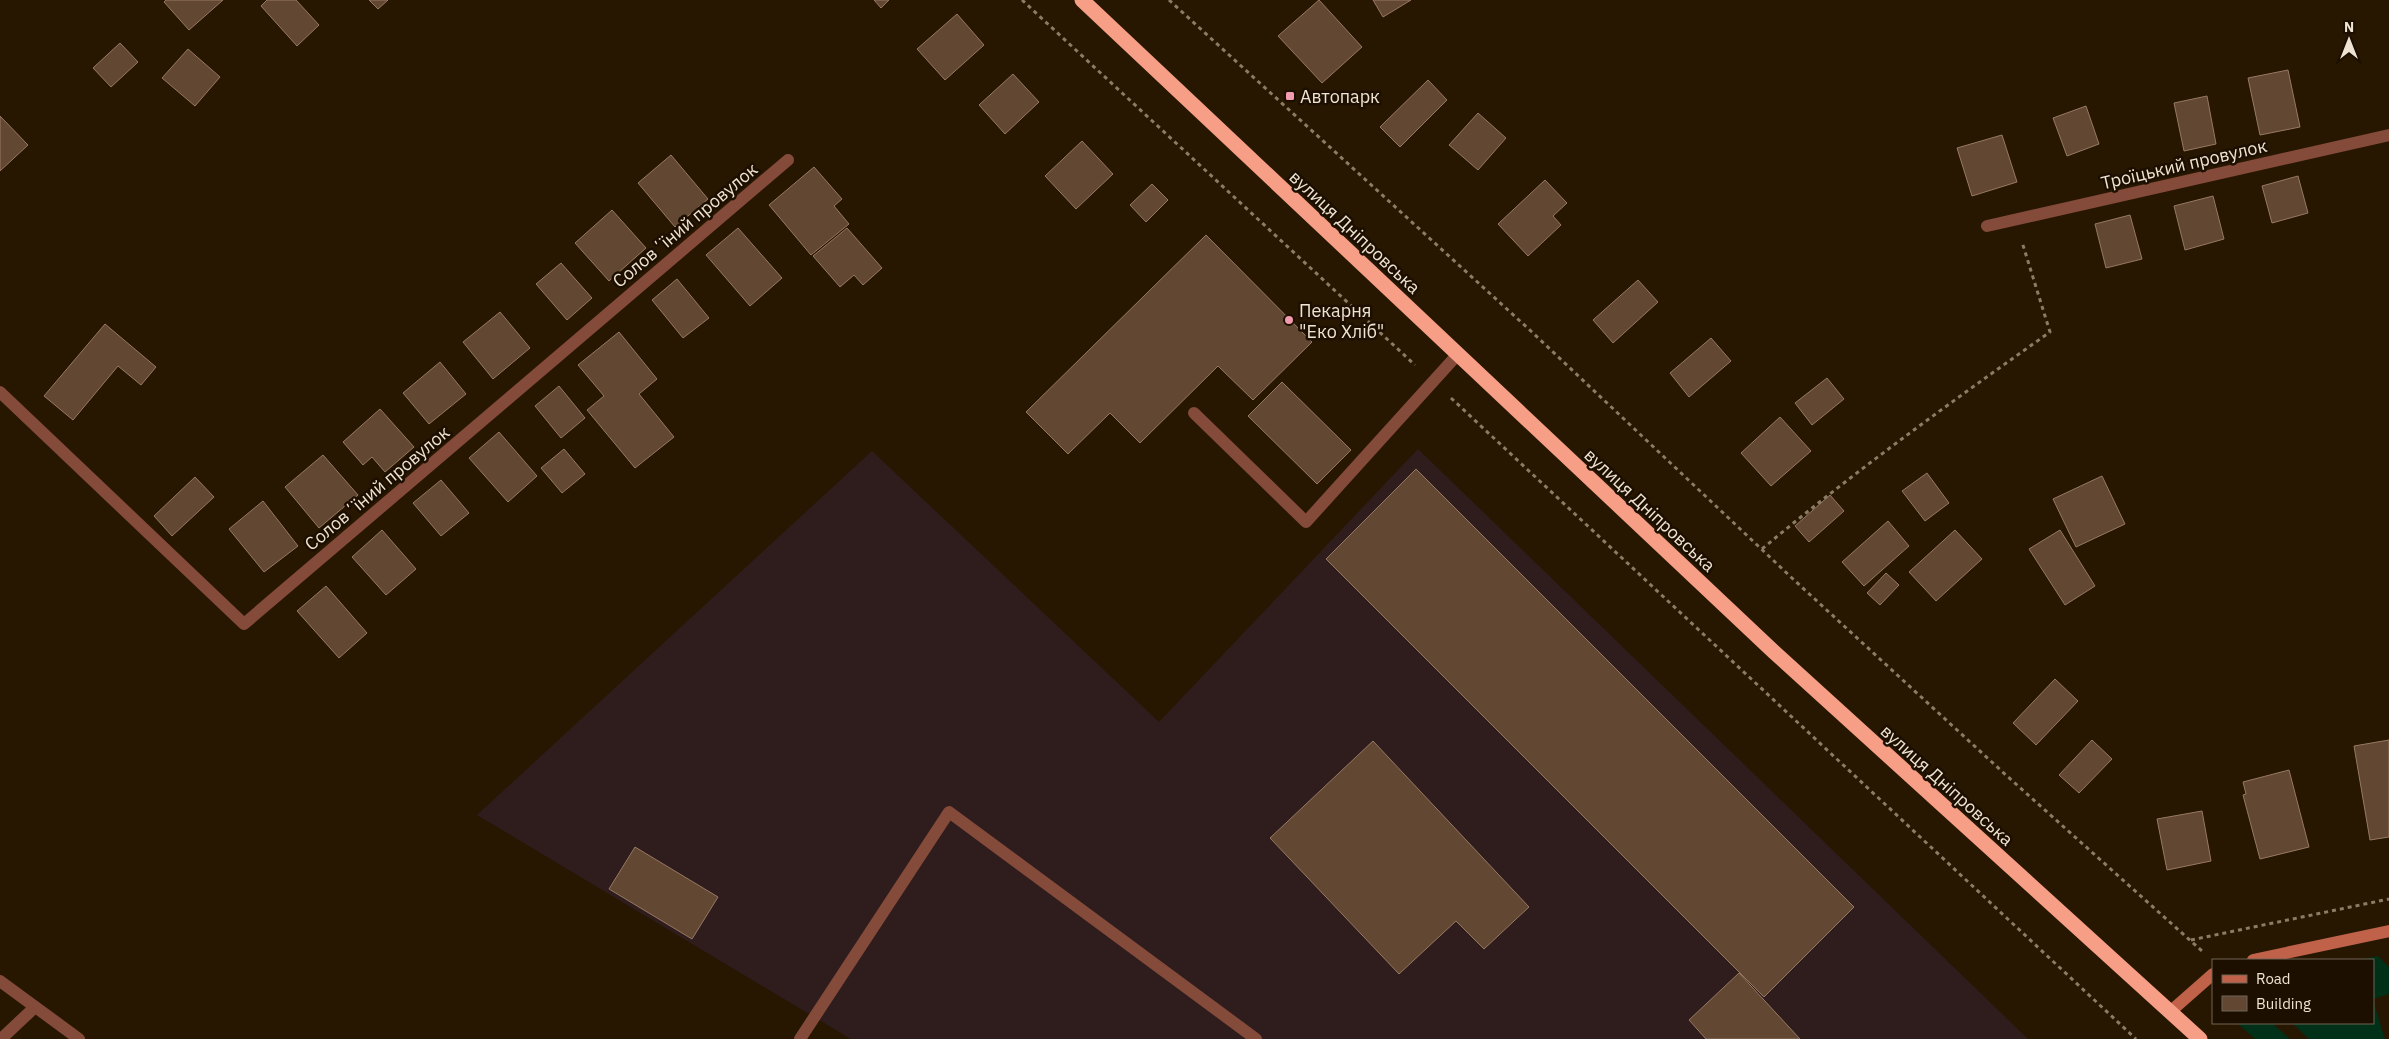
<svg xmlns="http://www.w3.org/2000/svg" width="2389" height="1039" font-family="'IBM Plex Sans',sans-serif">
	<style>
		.industrial { fill: #2f1c1d }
		.green { fill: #003017 }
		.building { fill: #624732; stroke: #977963 }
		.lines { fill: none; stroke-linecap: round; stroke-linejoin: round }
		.path { stroke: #8a7c68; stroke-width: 3; stroke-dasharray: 4 4; stroke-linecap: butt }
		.lane { stroke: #844a3a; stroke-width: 12 }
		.street { stroke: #844a3a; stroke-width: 12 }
		.secondary { stroke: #c0624a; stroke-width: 12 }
		.highway { stroke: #f69e86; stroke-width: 15 }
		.poi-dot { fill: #f29aaf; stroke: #1c0f00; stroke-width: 2 }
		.labels { text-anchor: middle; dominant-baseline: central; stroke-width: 5; stroke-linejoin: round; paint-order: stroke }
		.poi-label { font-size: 18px; fill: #efe3d3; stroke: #1c0f00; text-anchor: start }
		.street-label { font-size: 18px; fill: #efe3d3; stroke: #1c0f00 }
	</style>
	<rect width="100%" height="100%" fill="#281700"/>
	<!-- industrial -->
	<path class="industrial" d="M1418,449L2028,1039H851L477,815L872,451L1159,722Z"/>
	<!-- green -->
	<path class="green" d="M2378,956L2389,967V994L2373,999V960H2358Z
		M2373,1000L2385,1039H2309L2292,1023H2373Z
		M2237,1023H2272L2290,1039H2255Z"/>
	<!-- building -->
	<path class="building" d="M166,0H223L189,30L164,2Z
		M267,0H296L319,25L297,46L261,6Z
		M369,0H388L378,9Z
		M874,0H889L881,8Z
		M1319,0L1362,47L1322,83L1278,36Z
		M1373,0H1411L1383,17Z
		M957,14L984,45L945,80L917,49Z
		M120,43L138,62L111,87L93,68Z
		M188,49L220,77L195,106L162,78Z
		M2288,70L2300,127L2260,135L2248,78Z
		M1013,74L1039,102L1005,134L979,105Z
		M1428,80L1447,100L1400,147L1380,127Z
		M2207,96L2216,144L2184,151L2174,103Z
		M2086,106L2099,144L2067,156L2053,118Z
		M1478,113L1506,138L1478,170L1449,145Z
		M0,116L28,145L0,171Z
		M2002,135L2017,182L1972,196L1957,148Z
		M1082,141L1113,174L1076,209L1045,176Z
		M671,155L708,199L675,227L638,183Z
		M814,167L842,199L834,206L849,224L811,255L769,205Z
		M2298,176L2308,213L2272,223L2262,186Z
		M1545,180L1567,203L1553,216L1561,225L1528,256L1498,224Z
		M1152,184L1168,200L1146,222L1130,205Z
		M2213,196L2224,239L2185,250L2174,206Z
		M612,210L646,248L609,281L575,243Z
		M2130,215L2142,259L2106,268L2095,224Z
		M738,228L782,278L750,306L706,255Z
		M847,228L882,268L863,285L854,275L840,287L813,256Z
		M1206,235L1312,342L1253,400L1218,366L1140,443L1110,413L1068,454L1026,412Z
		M561,263L592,298L567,320L536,284Z
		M677,279L709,318L683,338L652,300Z
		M1638,280L1658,302L1613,343L1593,320Z
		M500,312L530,348L493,379L463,342Z
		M105,324L156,367L141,385L118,366L73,420L44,396Z
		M619,332L657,379L639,394L674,437L635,468L587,410L604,396L578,365Z
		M1711,338L1731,361L1689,397L1670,373Z
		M440,362L466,394L429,424L403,393Z
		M1827,378L1844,399L1812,425L1795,403Z
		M1282,382L1351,450L1317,484L1248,416Z
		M559,386L585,418L561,438L535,406Z
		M380,409L414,447L385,472L372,457L363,465L343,442Z
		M1780,417L1811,451L1771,486L1741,453Z
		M499,432L537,476L508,502L469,458Z
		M564,449L585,474L562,493L541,468Z
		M323,455L358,495L319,528L285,487Z
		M1416,469L1854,907L1764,997L1326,559Z
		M1927,473L1949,503L1925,521L1902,491Z
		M2102,476L2125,524L2076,547L2053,499Z
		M195,477L214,497L172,536L154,516Z
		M441,480L469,513L441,536L413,503Z
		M1830,495L1844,511L1809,542L1795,526Z
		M263,501L298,546L264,572L229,529Z
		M1888,521L1909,546L1864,586L1842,562Z
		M382,530L416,569L386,595L352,557Z
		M1955,530L1982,559L1936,601L1909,572Z
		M2060,530L2095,586L2065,605L2029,549Z
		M1886,573L1899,585L1880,605L1867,593Z
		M326,586L367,633L339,658L297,611Z
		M2055,679L2078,701L2036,745L2013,723Z
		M2092,740L2112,759L2079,793L2059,775Z
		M2389,740V837L2370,840L2354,746Z
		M1373,741L1529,907L1484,949L1456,921L1399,974L1270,838Z
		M2289,770L2309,847L2260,859L2243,795L2246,794L2243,782Z
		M2202,811L2211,861L2167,870L2157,819Z
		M635,847L718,897L692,939L609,889Z
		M1739,973L1800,1039H1706L1689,1020Z"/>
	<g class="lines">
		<!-- path -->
		<path class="path" d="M1022,0L1415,365
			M1169,0L1532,332L1793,579L2007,776L2202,951
			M1451,398L2136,1039
			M1762,549C1855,471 1951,402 2050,332L2022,242
			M2191,940L2389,899"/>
		<!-- lane -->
		<path class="lane" d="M1194,413L1306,522L1458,354
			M800,1039L949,812L1256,1039"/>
		<!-- street -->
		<path class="street" d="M1987,226L2389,135
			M0,392L244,624L788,160
			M0,981L79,1039
			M1,1039L35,1007"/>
		<!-- secondary -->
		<path class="secondary" d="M2253,960L2389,931
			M2171,1011L2213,974"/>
		<!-- highway -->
		<path class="highway" d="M1082,0L1774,652L2200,1039"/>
	</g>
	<!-- markers -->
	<g class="poi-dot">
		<rect x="1285" y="91" width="10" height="10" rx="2.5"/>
		<circle cx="1289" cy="320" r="5"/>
	</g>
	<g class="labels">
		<!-- poi labels -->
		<g class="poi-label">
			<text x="1300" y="96">Автопарк</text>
			<text x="1299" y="310">Пекарня<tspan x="1299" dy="21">"Еко Хліб"</tspan></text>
		</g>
		<!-- street labels -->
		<g class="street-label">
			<text transform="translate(2184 164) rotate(-13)">Троїцький провулок</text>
			<text transform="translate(685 225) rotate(-40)">Соловʼїний провулок</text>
			<text transform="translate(1355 232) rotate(43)">вулиця Дніпровська</text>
			<text transform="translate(377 488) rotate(-40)">Соловʼїний провулок</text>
			<text transform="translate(1650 510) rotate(43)">вулиця Дніпровська</text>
			<text transform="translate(1947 785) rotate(42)">вулиця Дніпровська</text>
		</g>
	</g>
	<!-- legend -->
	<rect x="2212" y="959" width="162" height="65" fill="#1c0f00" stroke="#706454"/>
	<rect x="2222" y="975" width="25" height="8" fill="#c0624a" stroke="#706454"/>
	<text x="2256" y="984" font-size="15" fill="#efe3d3">Road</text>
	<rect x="2222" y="996" width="25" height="15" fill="#624732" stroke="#706454"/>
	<text x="2256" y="1009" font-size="15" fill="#efe3d3">Building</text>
	<!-- north arrow -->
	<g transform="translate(2349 40)" stroke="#1c0f00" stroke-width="4" paint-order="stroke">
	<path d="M0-4L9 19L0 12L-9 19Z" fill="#efe3d3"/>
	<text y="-8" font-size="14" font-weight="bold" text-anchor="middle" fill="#efe3d3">N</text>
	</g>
</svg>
